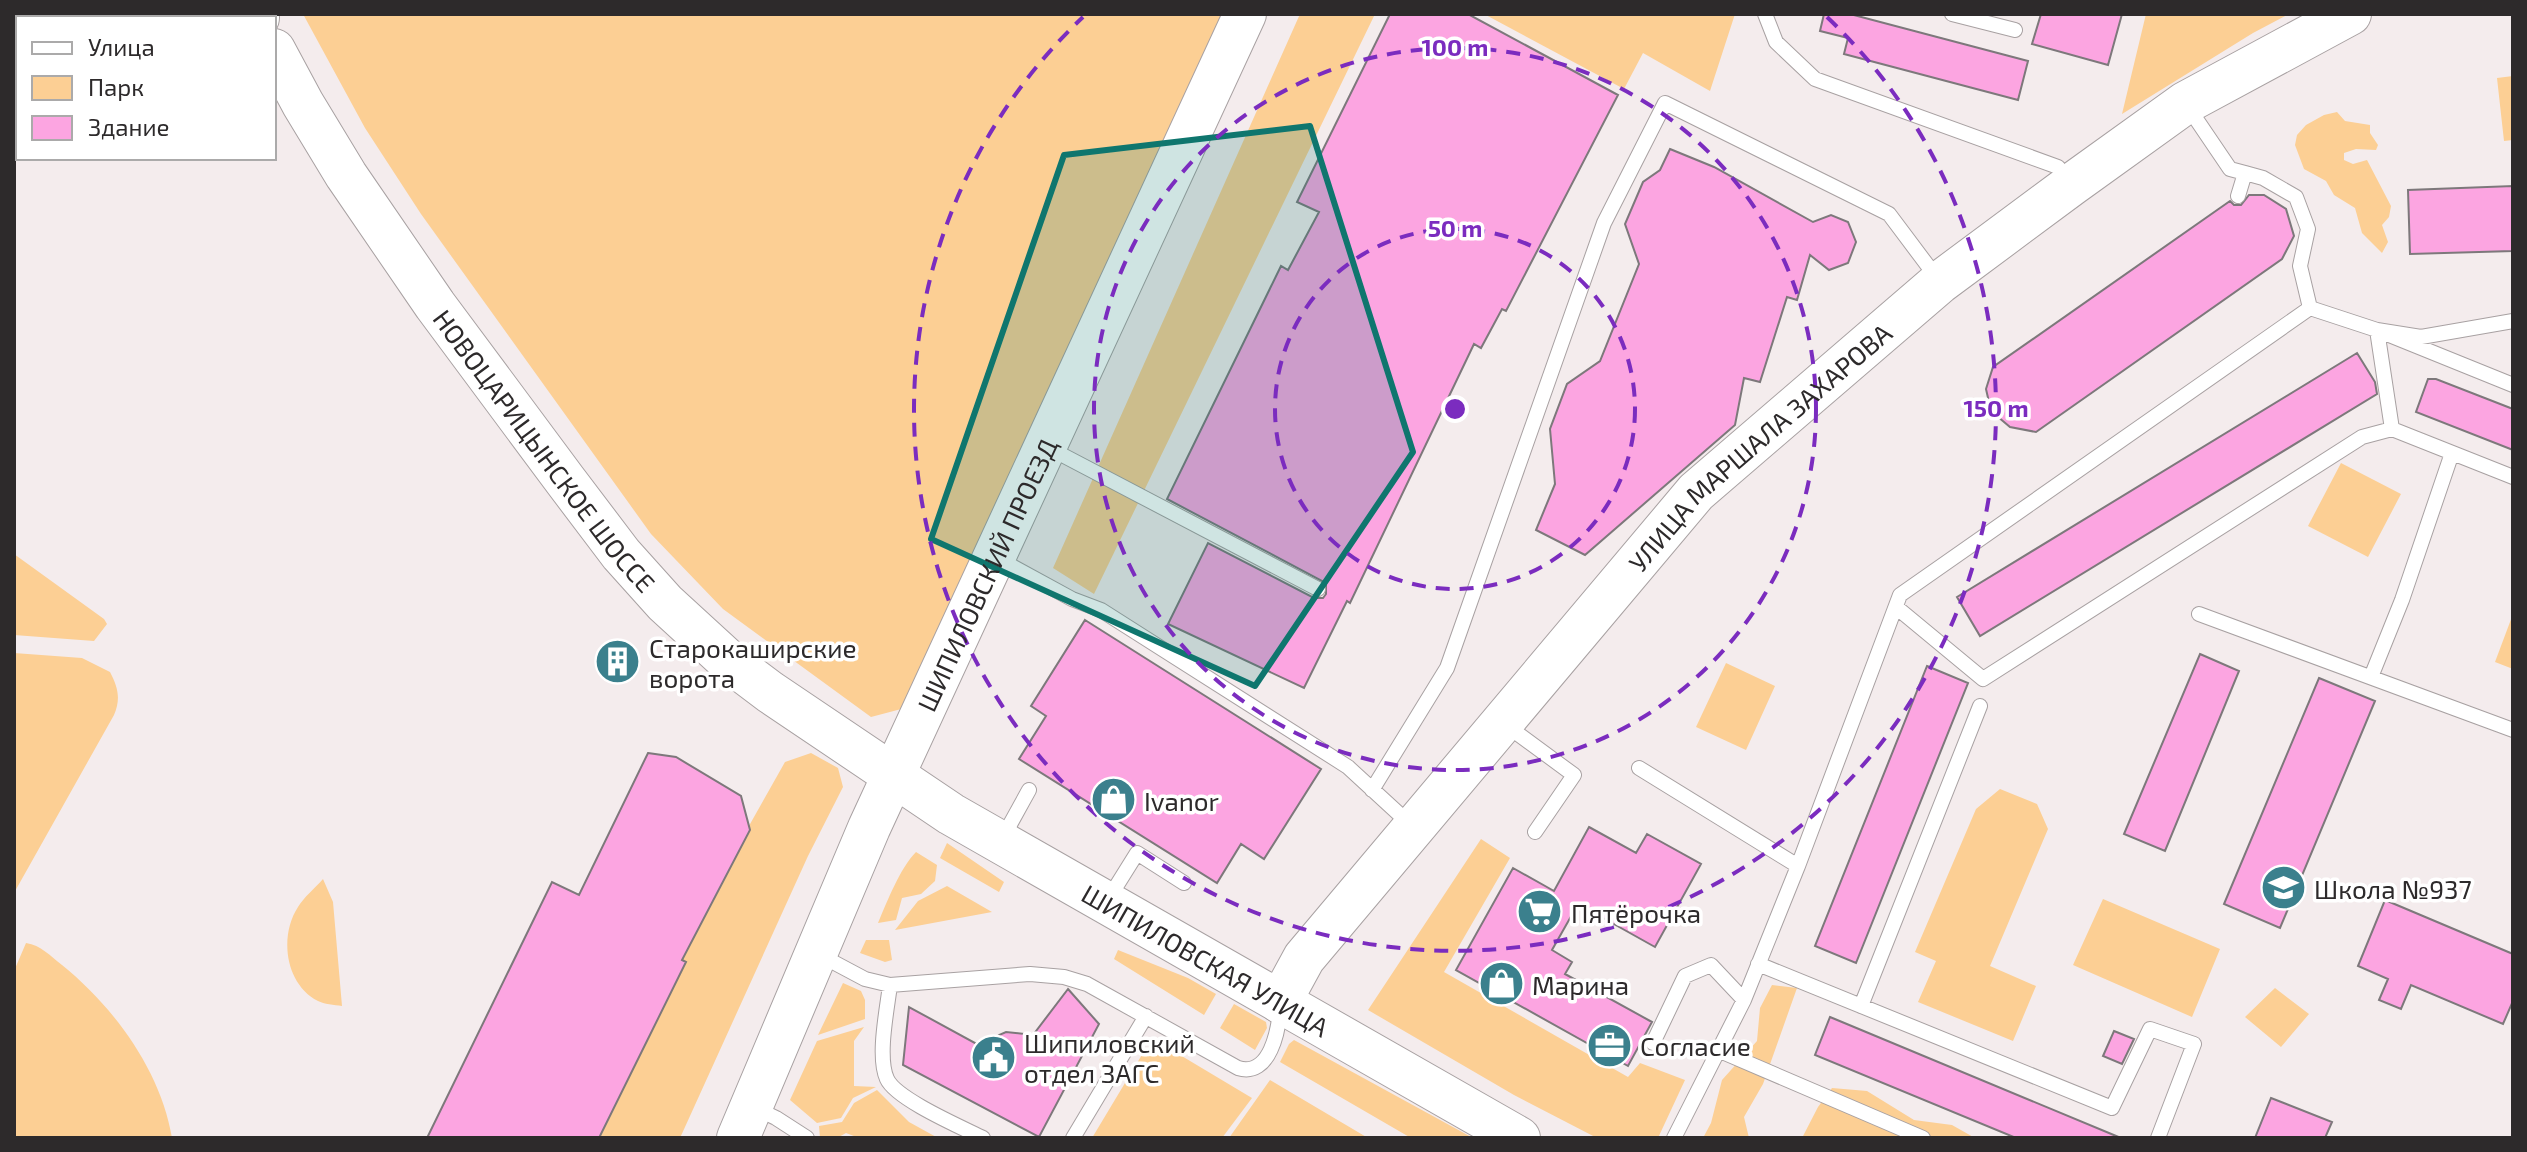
<svg xmlns="http://www.w3.org/2000/svg" width="2527" height="1152" font-family="'Exo 2',sans-serif">
	<style>
		.green { fill: #fccf94 }
		.building { fill: #fca5e1; stroke: #7d787b; stroke-width: 2 }
		.lines { fill: none; stroke-linecap: round; stroke-linejoin: round }
		.lane-casing { stroke: #a8a1a2; stroke-width: 16 }
		.secondary-casing { stroke: #a8a1a2; stroke-width: 44 }
		.lane { stroke: #fff; stroke-width: 14 }
		.secondary { stroke: #fff; stroke-width: 42 }
		.marked { fill: #0f766e; fill-opacity: 0.2; stroke: #0f766e; stroke-width: 6; stroke-linejoin: round }
		.ring { fill: none; stroke: #7b2cbf; stroke-width: 4; stroke-dasharray: 14 10 }
		.labels { text-anchor: middle; dominant-baseline: central; stroke-width: 7; stroke-linejoin: round; paint-order: stroke }
		.street-label { font-size: 26px; fill: #2d2a2b; stroke: #fff }
		.poi-label { font-size: 26px; fill: #2d2a2b; stroke: #fff; text-anchor: start }
		.centre { fill: #7b2cbf; stroke: #fff; stroke-width: 4 }
		.ring-label { font-size: 24px; text-anchor: middle; font-weight: bold; fill: #7b2cbf; stroke: #fff; stroke-width: 7; stroke-linejoin: round; paint-order: stroke }
	</style>
	<rect width="100%" height="100%" fill="#f4eced"/>
	<!-- green -->
	<path class="green" d="M303,14H1222L905,708L871,717L723,609L651,534L421,214L365,128Z
		M1300,14H1375L1094,594L1053,568Z
		M1484,14H1735L1710,91L1643,53L1624,89Z
		M2146,14H2289L2253,33L2122,114Z
		M2513,76V140L2504,141L2497,78Z
		M2337,112L2345,121L2370,125V133L2378,145L2376,150L2356,149L2344,153V160L2353,164L2367,160L2391,206L2389,217L2382,225L2388,242L2382,253L2362,233L2355,208L2334,195L2326,181L2304,169L2295,145L2297,135L2306,125L2324,115Z
		M2341,463L2401,494L2368,557L2308,526Z
		M14,554L104,619L107,624L94,641L14,635Z
		M2513,614V669L2495,662Z
		M14,653L82,658L110,672C118,687 121,699 114,715L14,893Z
		M1726,663L1775,686L1746,750L1696,727Z
		M811,753L838,768L843,787L808,856L680,1138H573L785,762Z
		M2000,789L2037,804L2048,829L1990,966L2036,986L2013,1041L1918,1002L1936,961L1915,952L1976,809Z
		M1481,839L1510,858L1444,972L1628,1077L1640,1063L1685,1080L1658,1138H1597L1514,1095L1368,1010Z
		M947,843L1004,882L999,892L940,858Z
		M916,852L937,865L935,881L921,894L902,898L896,920L878,923C887,902 900,868 916,852Z
		M323,879L333,902L342,1006C334,1005 324,1004 318,1001C285,984 279,936 298,907C304,897 315,888 323,879Z
		M947,886L992,912L895,930L918,901Z
		M2103,899L2220,949L2192,1017L2073,965Z
		M866,940H889L892,960L885,962L860,953Z
		M26,943C41,945 50,956 62,965C114,1007 161,1071 172,1138H14V971Z
		M1118,950L1188,978L1216,994L1204,1015L1114,959Z
		M843,983L861,991L865,1000V1019L818,1035Z
		M1772,985L1797,988L1763,1084L1744,1117L1749,1138H1703L1711,1123L1722,1080L1757,1041L1760,1008Z
		M2275,988L2309,1014L2281,1047L2245,1017Z
		M1234,1004L1266,1022L1267,1028L1255,1050L1220,1028Z
		M864,1027L854,1041V1086L876,1087L853,1098L841,1118L817,1123L790,1100L817,1041Z
		M1294,1040L1473,1138H1411L1280,1062L1289,1044Z
		M1156,1048L1170,1049L1252,1098L1222,1138H1092L1143,1053Z
		M1270,1080L1368,1138H1229Z
		M1832,1088L1867,1091L1914,1120L1952,1125L1975,1138H1802L1818,1107Z
		M877,1090L909,1122L938,1138H859L846,1133L837,1138H820L819,1126L842,1122L854,1103Z"/>
	<!-- building -->
	<path class="building" d="M1390,14H1468L1618,95L1506,311L1502,309L1481,348L1474,344L1350,603L1347,601L1304,688L1168,624L1208,543L1314,598H1323L1326,594V583L1167,499L1281,266L1288,270L1319,212L1297,202Z
		M1824,14H1850L2028,61L2018,100L1844,54L1848,38L1820,31Z
		M2041,14H2122L2108,65L2032,44Z
		M1670,149L1714,167L1813,222L1831,215L1848,222L1856,242L1848,263L1829,270L1810,255L1797,300L1787,297L1760,382L1744,378L1735,425L1585,555L1536,530L1555,484L1550,429L1567,384L1600,361L1639,264L1625,224L1643,182L1660,170Z
		M2513,186V251L2410,254L2408,190Z
		M2249,195H2264L2286,209L2294,236L2282,259L2036,432L2010,427L1991,411L1986,389L1993,367L2230,201L2234,205H2241Z
		M2357,353L2375,382L2377,394L1980,636L1957,597Z
		M2428,379H2436L2513,409V450L2416,412Z
		M1085,620L1321,769L1264,859L1241,844L1217,883L1019,759L1046,716L1031,706Z
		M620,649L631,663L617,675L605,661Z
		M2200,654L2239,671L2165,851L2124,834Z
		M1927,666L1968,683L1856,963L1815,946Z
		M2319,678L2375,701L2280,928L2224,904Z
		M648,753L676,757L741,796L750,830L682,960L686,962L599,1138H427L552,882L579,895Z
		M1589,827L1636,853L1647,834L1701,864L1655,947L1578,904L1552,950L1572,962L1565,974L1652,1022L1628,1066L1456,970L1513,868L1554,891Z
		M2385,900L2513,954V1001L2503,1024L2411,985L2401,1009L2379,1000L2388,979L2358,966Z
		M1068,989L1099,1024L1039,1137L903,1065L909,1007L984,1048L999,1035L1006,1032L1033,1035Z
		M1830,1017L2121,1138H2016L1815,1055Z
		M2114,1031L2134,1039L2122,1064L2103,1056Z
		M2271,1098L2332,1122L2325,1138H2255Z"/>
	<g class="lines">
		<defs>
			<path id="lane" d="M1765,14L1776,42L1815,79L2058,167L2068,181
				M1952,14L2015,30
				M2188,107L2230,169L2245,173
				M2238,196L2245,173L2263,178L2296,197L2308,229L2300,266L2310,308
				M2392,429L2513,477
				M1049,448L1318,589
				M997,558L1072,599L1101,610L1348,767L1411,825
				M1896,607L1983,679L2362,437L2392,429L2377,330L2421,337L2513,321
				M2199,614L2513,730
				M2371,677L2402,600L2452,453
				M1506,725L1574,775L1535,832
				M1639,768L1798,866
				M1372,790L1447,668L1604,223L1665,103L1889,214L1937,278
				M1002,839L1029,790
				M1107,901L1137,853L1184,883
				M818,954L865,979L890,985L1030,974L1064,977L1087,984L1238,1068C1270,1078 1279,1030 1280,1006
				M1758,964L2112,1108L2150,1029L2194,1044L2158,1138
				M890,985C887,1010 877,1057 887,1079C896,1099 961,1127 983,1138
				M1861,1006L1980,706
				M1653,1043L1685,976L1711,965L1744,1000
				M1720,1051L1923,1138
				M755,1108L776,1118L807,1138
				M1073,1138L1146,1016
				M1674,1138L1744,1000L1798,866L1900,595L2310,308L2377,330L2513,385"/>
			<g id="secondary">
				<path d="M256,14L258,18"/>
				<path id="s1" d="M274,50L303,104L346,175L435,305L565,480L621,554L665,603L725,658L770,692L951,814L1519,1138"/>
				<path id="s2" d="M1280,1002L1304,958L1696,492L1939,283L2071,185L2185,103L2350,14"/>
				<path id="s3" d="M738,1138L869,828L1245,14"/>
			</g>
		</defs>
		<!-- lane casing -->
		<use href="#lane" class="lane-casing"/>
		<!-- secondary casing -->
		<use href="#secondary" class="secondary-casing"/>
		<!-- lane -->
		<use href="#lane" class="lane"/>
		<!-- secondary -->
		<use href="#secondary" class="secondary"/>
	</g>
	<!-- marked area -->
	<path class="marked" d="M1310,126L1413,452L1255,686L931,539L1064,155Z"/>
	<!-- distance rings -->
	<g class="ring">
		<circle cx="1455" cy="409" r="180"/>
		<circle cx="1455" cy="409" r="361"/>
		<path d="M1827 17A541 541 0 1 1 1083 17"/>
	</g>
	<!-- icons -->
	<defs>
		<symbol id="building-disc" viewBox="-11 -11 22 22"><circle r="9.5" fill="#3b808d" stroke="#fff"/><path d="M-4-6H4V6H1V3H-1V6H-4ZM-2.5-4.3h1.7v1.8h-1.7ZM.8-4.3h1.7v1.8H.8ZM-2.5-1h1.7V.8h-1.7ZM.8-1h1.7V.8H.8Z" fill="#fff"/></symbol>
		<symbol id="shop-disc" viewBox="-11 -11 22 22"><circle r="9.5" fill="#3b808d" stroke="#fff"/><path d="M-5-2.5h2.3a2.7 3.5 0 0 1 5.4 0H5L5.5 6h-11ZM-1.5-2.5h3a1.5 2.3 0 0 0-3 0Z" fill="#fff"/></symbol>
		<symbol id="school-disc" viewBox="-11 -11 22 22"><circle r="9.5" fill="#3b808d" stroke="#fff"/><path d="M0-5L7-2L0 1L-7-2ZM-4 1L0 2.5L4 1V4Q0 6-4 4Z" fill="#fff"/></symbol>
		<symbol id="supermarket-disc" viewBox="-11 -11 22 22"><circle r="9.5" fill="#3b808d" stroke="#fff"/><path d="M-6-5.5h2.5l.6 2H6L4.5 2H-2.5L-4.4-4H-6ZM-1.5 3.2a1.3 1.3 0 1 0 .1 0ZM3 3.2a1.3 1.3 0 1 0 .1 0Z" fill="#fff"/></symbol>
		<symbol id="office-disc" viewBox="-11 -11 22 22"><circle r="9.5" fill="#3b808d" stroke="#fff"/><path d="M-6-3h4V-5.5h4V-3h4V5H-6ZM-1-4.5V-3h2v-1.5ZM-6 0V1H6V0Z" fill="#fff"/></symbol>
		<symbol id="civic-disc" viewBox="-11 -11 22 22"><circle r="9.5" fill="#3b808d" stroke="#fff"/><path d="M-.6-6.5H3V-4.5H.6V-3L4-1V1h2V6H-6V1h2V-1L-.6-3ZM-1.2 2.5V6h2.4V2.5Z" fill="#fff"/></symbol>
	</defs>
	<g fill-rule="evenodd">
		<use href="#building-disc" x="592" y="636" width="51" height="51"/>
		<use href="#shop-disc" x="1088" y="774" width="51" height="51"/>
		<use href="#school-disc" x="2258" y="862" width="51" height="51"/>
		<use href="#supermarket-disc" x="1514" y="886" width="51" height="51"/>
		<use href="#shop-disc" x="1476" y="958" width="51" height="51"/>
		<use href="#office-disc" x="1584" y="1020" width="51" height="51"/>
		<use href="#civic-disc" x="968" y="1032" width="51" height="51"/>
	</g>
	<g class="labels">
		<!-- street labels -->
		<g class="street-label">
			<text stroke="none"><textPath href="#s2" startOffset="736">УЛИЦА МАРШАЛА ЗАХАРОВА</textPath></text>
			<text stroke="none"><textPath href="#s1" startOffset="484">НОВОЦАРИЦЫНСКОЕ ШОССЕ</textPath></text>
			<text stroke="none"><textPath href="#s3" startOffset="616">ШИПИЛОВСКИЙ ПРОЕЗД</textPath></text>
			<text stroke="none"><textPath href="#s1" startOffset="1328">ШИПИЛОВСКАЯ УЛИЦА</textPath></text>
		</g>
		<!-- poi labels -->
		<g class="poi-label">
			<text x="649" y="647">Старокаширские<tspan x="649" dy="30">ворота</tspan></text>
			<text x="1144" y="800">Ivanor</text>
			<text x="2314" y="888">Школа №937</text>
			<text x="1571" y="912">Пятёрочка</text>
			<text x="1532" y="984">Марина</text>
			<text x="1024" y="1042">Шипиловский<tspan x="1024" dy="30">отдел ЗАГС</tspan></text>
			<text x="1640" y="1045">Согласие</text>
		</g>
	</g>
	<circle cx="1455" cy="409" r="12" class="centre"/>
	<g class="ring-label">
		<text x="1455" y="56">100 m</text>
		<text x="1455" y="237">50 m</text>
		<text x="1996" y="417">150 m</text>
	</g>
	<!-- border -->
	<rect width="2527" height="1152" fill="none" stroke="#2d2a2b" stroke-width="32"/>
	<!-- legend -->
	<rect x="16" y="16" width="260" height="144" fill="#ffffff" stroke="#abaaaa" stroke-width="2"/>
	<rect x="32" y="42" width="40" height="12" fill="#ffffff" stroke="#abaaaa" stroke-width="2"/>
	<text x="88" y="56" font-size="24" fill="#2d2a2b">Улица</text>
	<rect x="32" y="76" width="40" height="24" fill="#fccf94" stroke="#abaaaa" stroke-width="2"/>
	<text x="88" y="96" font-size="24" fill="#2d2a2b">Парк</text>
	<rect x="32" y="116" width="40" height="24" fill="#fca5e1" stroke="#abaaaa" stroke-width="2"/>
	<text x="88" y="136" font-size="24" fill="#2d2a2b">Здание</text>
</svg>
